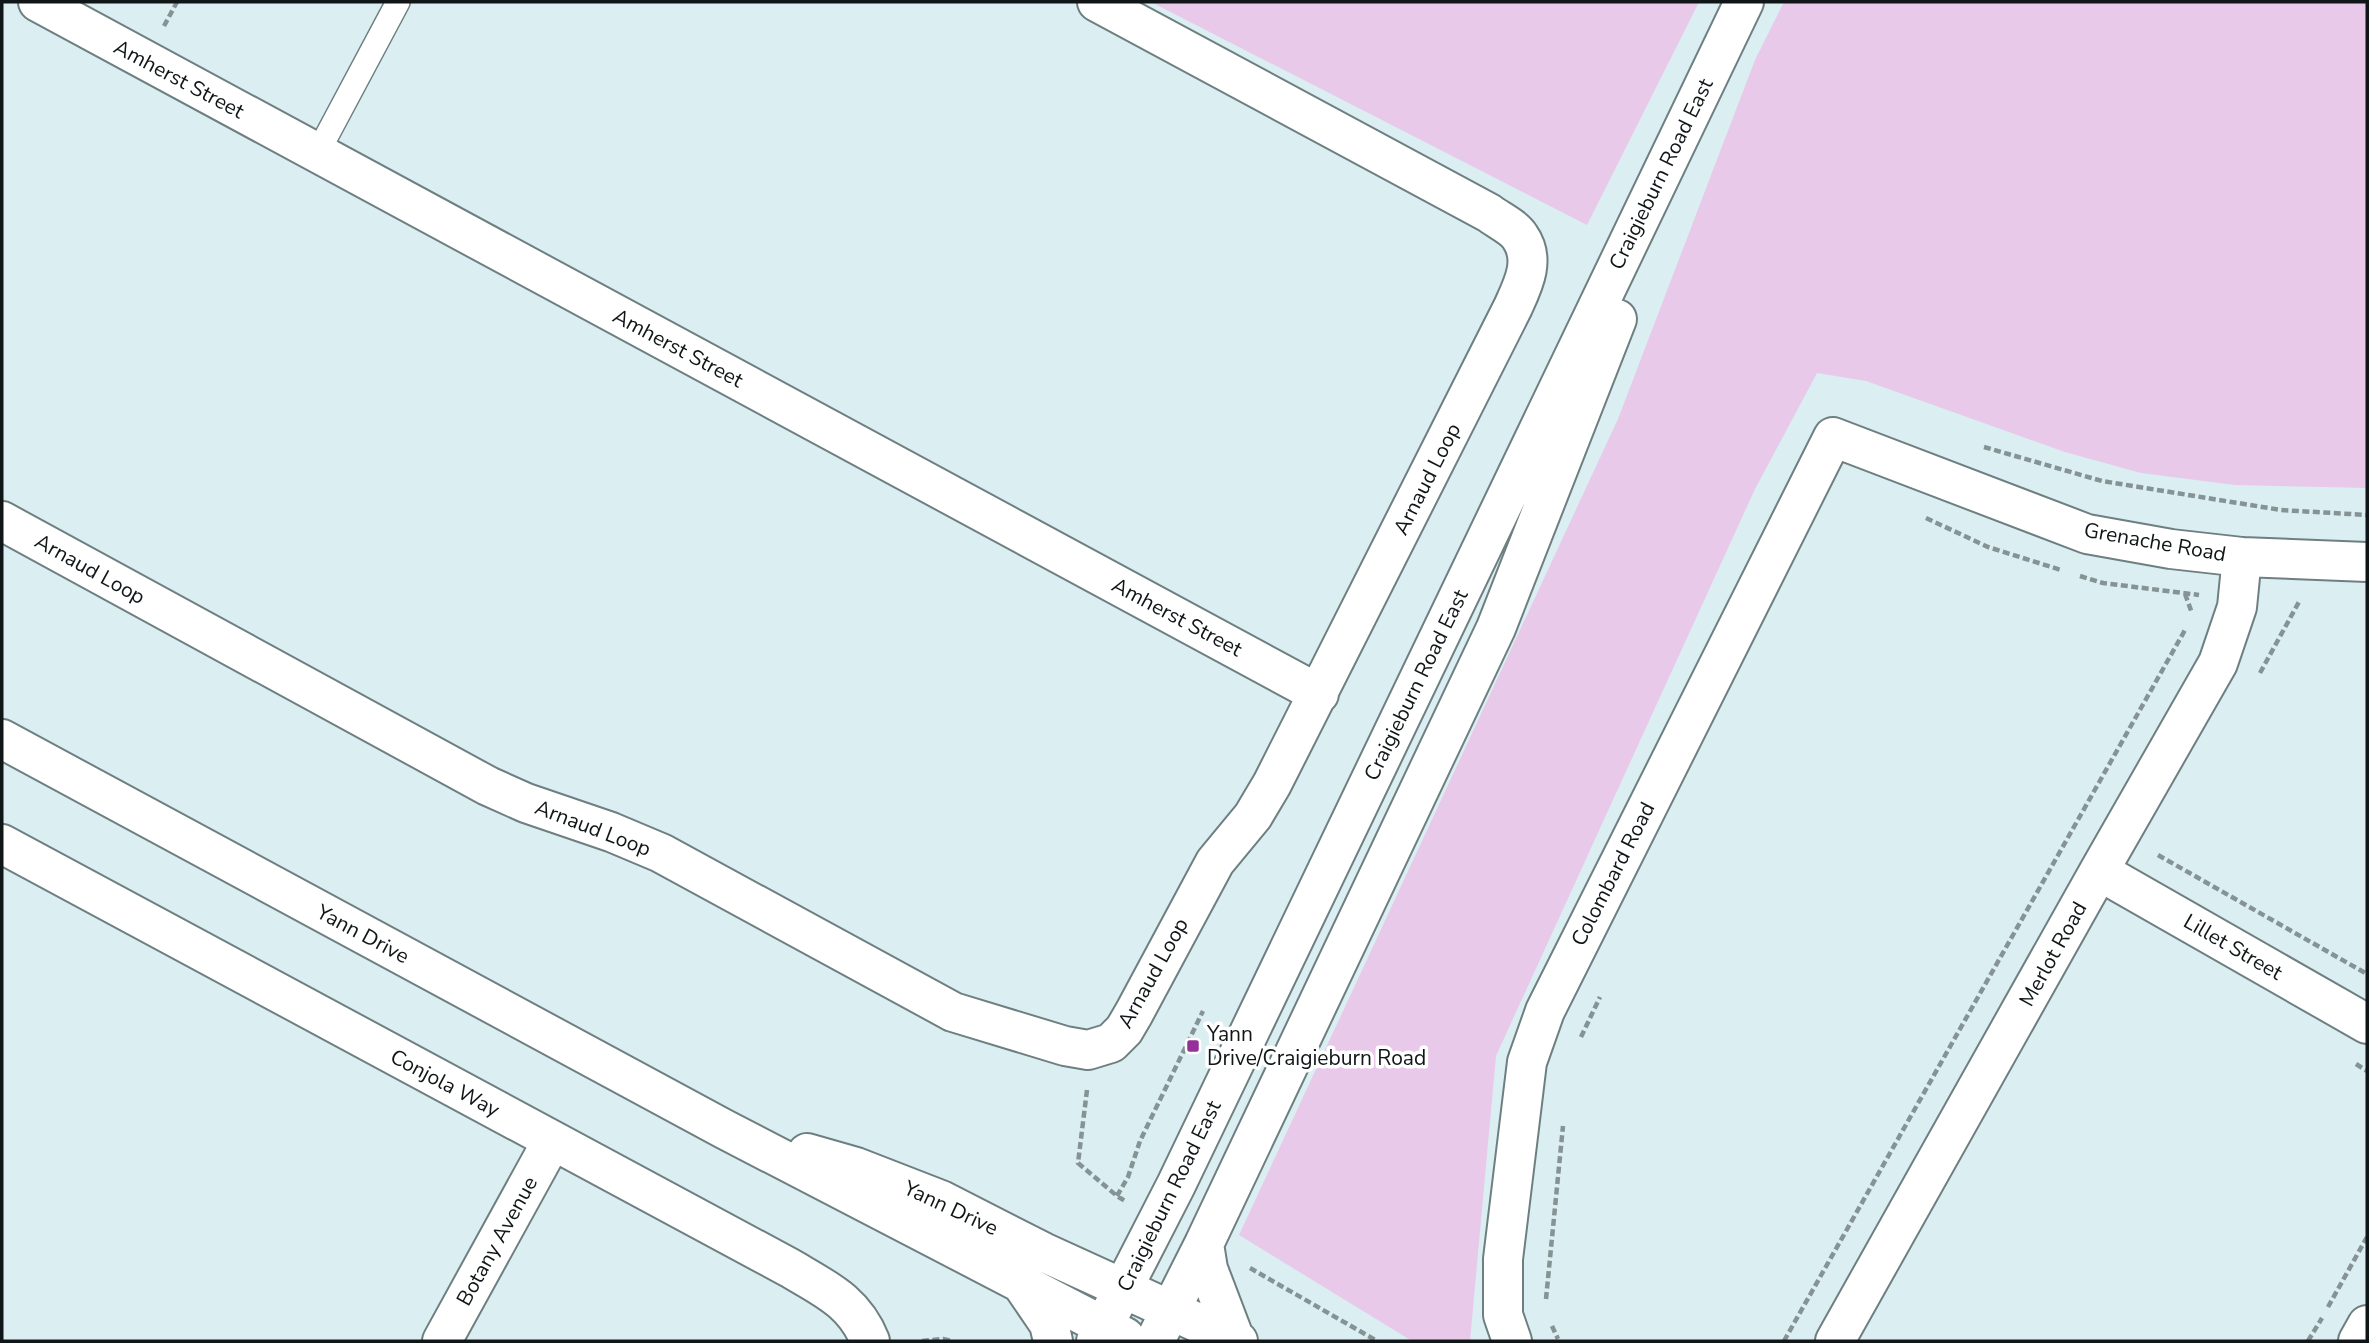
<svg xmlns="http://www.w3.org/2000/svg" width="2369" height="1343" font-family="'Nunito Sans',sans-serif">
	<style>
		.green { fill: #e9c9e9 }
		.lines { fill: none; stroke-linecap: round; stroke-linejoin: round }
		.lane-casing { stroke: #6e7f81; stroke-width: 26 }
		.street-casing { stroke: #6e7f81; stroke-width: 42 }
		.secondary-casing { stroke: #6e7f81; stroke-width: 42 }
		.path { stroke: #859395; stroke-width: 4.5; stroke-dasharray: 7 3.5; stroke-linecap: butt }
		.lane { stroke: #fff; stroke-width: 23 }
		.street { stroke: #fff; stroke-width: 38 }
		.secondary { stroke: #fff; stroke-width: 38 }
		.poi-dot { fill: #943197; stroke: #fff; stroke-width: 2.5 }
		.labels { text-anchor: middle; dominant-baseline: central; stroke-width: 7; stroke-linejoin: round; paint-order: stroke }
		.street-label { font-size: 21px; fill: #101617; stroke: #fff }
		.poi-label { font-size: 21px; fill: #101617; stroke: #fff; text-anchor: start }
	</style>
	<rect width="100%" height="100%" fill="#dbeef1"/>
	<!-- green -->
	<path class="green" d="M1151,2H1699L1587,225Z
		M1784,2H2367V488L2235,485L2141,473L2065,452L1866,381L1817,373L1755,489L1496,1056L1470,1341H1412L1239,1235L1618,419L1755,60Z"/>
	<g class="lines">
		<defs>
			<path id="lane" d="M317,154L398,2"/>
			<path id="street" d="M38,2L1319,694
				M2,521L488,786L526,803L611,832L661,853L953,1012L1065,1046L1088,1050L1111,1043L1124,1030L1134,1013L1215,862L1253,816L1272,784L1513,307C1523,285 1536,260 1520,237C1514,227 1498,220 1489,213L1097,2
				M2,844L790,1268C825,1289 854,1301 870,1341
				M2099,871L2367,1024
				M442,1341L552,1141
				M1512,1341L1503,1315V1259L1527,1062L1545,1011L1833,437L2087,534L2171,549L2242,557L2367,562
				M1835,1341L2099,871L2218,663L2237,607L2242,557
				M2358,1341L2367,1325"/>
			<path id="secondary" d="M2,739L724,1129L1125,1337
				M807,1153L856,1167L941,1200L1043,1252L1238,1341
				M1204,1244L1208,1269L1235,1340
				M1021,1283L1049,1324L1053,1341
				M1096,1341L1176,1185L1744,2
				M1155,1341L1204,1244L1496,628L1617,319"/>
		</defs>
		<!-- lane casing -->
		<use href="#lane" class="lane-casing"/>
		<!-- street casing -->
		<use href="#street" class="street-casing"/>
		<!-- secondary casing -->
		<use href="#secondary" class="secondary-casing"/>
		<!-- path -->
		<path class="path" d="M164,26L177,2
			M1984,447L2102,481L2281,510L2367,515
			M1926,518L1988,547L2061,570
			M2080,576L2103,583L2199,595
			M2185,594L2192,613
			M2260,673L2300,600
			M2158,855L2367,974
			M1581,1037L1600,997
			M2356,1064L2367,1071
			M1087,1090L1078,1163L1117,1196L1125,1201
			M1117,1196L1128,1177L1140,1141L1203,1011
			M1250,1268L1377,1341
			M1546,1299L1563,1126
			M2328,1307L2367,1237
			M1552,1326L1558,1339
			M922,1341L943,1339L953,1341
			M1784,1341L2185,630
			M2308,1341L2322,1318"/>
		<!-- lane -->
		<use href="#lane" class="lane"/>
		<!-- street -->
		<use href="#street" class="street"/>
		<!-- secondary -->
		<use href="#secondary" class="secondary"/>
	</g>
	<!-- markers -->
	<rect class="poi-dot" x="1186" y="1039" width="14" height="14" rx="3.5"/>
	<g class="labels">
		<!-- street labels -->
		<g class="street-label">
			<text transform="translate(179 79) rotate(28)">Amherst Street</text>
			<text transform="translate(1661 174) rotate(-64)">Craigieburn Road East</text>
			<text transform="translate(678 348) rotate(28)">Amherst Street</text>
			<text transform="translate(1427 479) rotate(-63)">Arnaud Loop</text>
			<text transform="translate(2155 542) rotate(10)">Grenache Road</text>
			<text transform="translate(90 569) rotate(29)">Arnaud Loop</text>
			<text transform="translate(1177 617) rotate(28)">Amherst Street</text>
			<text transform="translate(1416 685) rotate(-64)">Craigieburn Road East</text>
			<text transform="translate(593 828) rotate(21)">Arnaud Loop</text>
			<text transform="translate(1613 874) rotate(-63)">Colombard Road</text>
			<text transform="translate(363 934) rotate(28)">Yann Drive</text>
			<text transform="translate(2233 947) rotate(30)">Lillet Street</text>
			<text transform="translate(2053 954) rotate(-61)">Merlot Road</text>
			<text transform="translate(1153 973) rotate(-61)">Arnaud Loop</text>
			<text transform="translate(445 1083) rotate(28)">Conjola Way</text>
			<text transform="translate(1169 1196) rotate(-64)">Craigieburn Road East</text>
			<text transform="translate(951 1208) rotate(25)">Yann Drive</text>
			<text transform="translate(497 1241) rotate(-61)">Botany Avenue</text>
		</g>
		<!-- poi labels -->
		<g class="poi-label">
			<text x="1207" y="1034">Yann<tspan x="1207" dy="24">Drive/Craigieburn Road</tspan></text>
		</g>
	</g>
	<!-- border -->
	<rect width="2369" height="1343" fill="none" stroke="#101617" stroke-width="7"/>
</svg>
